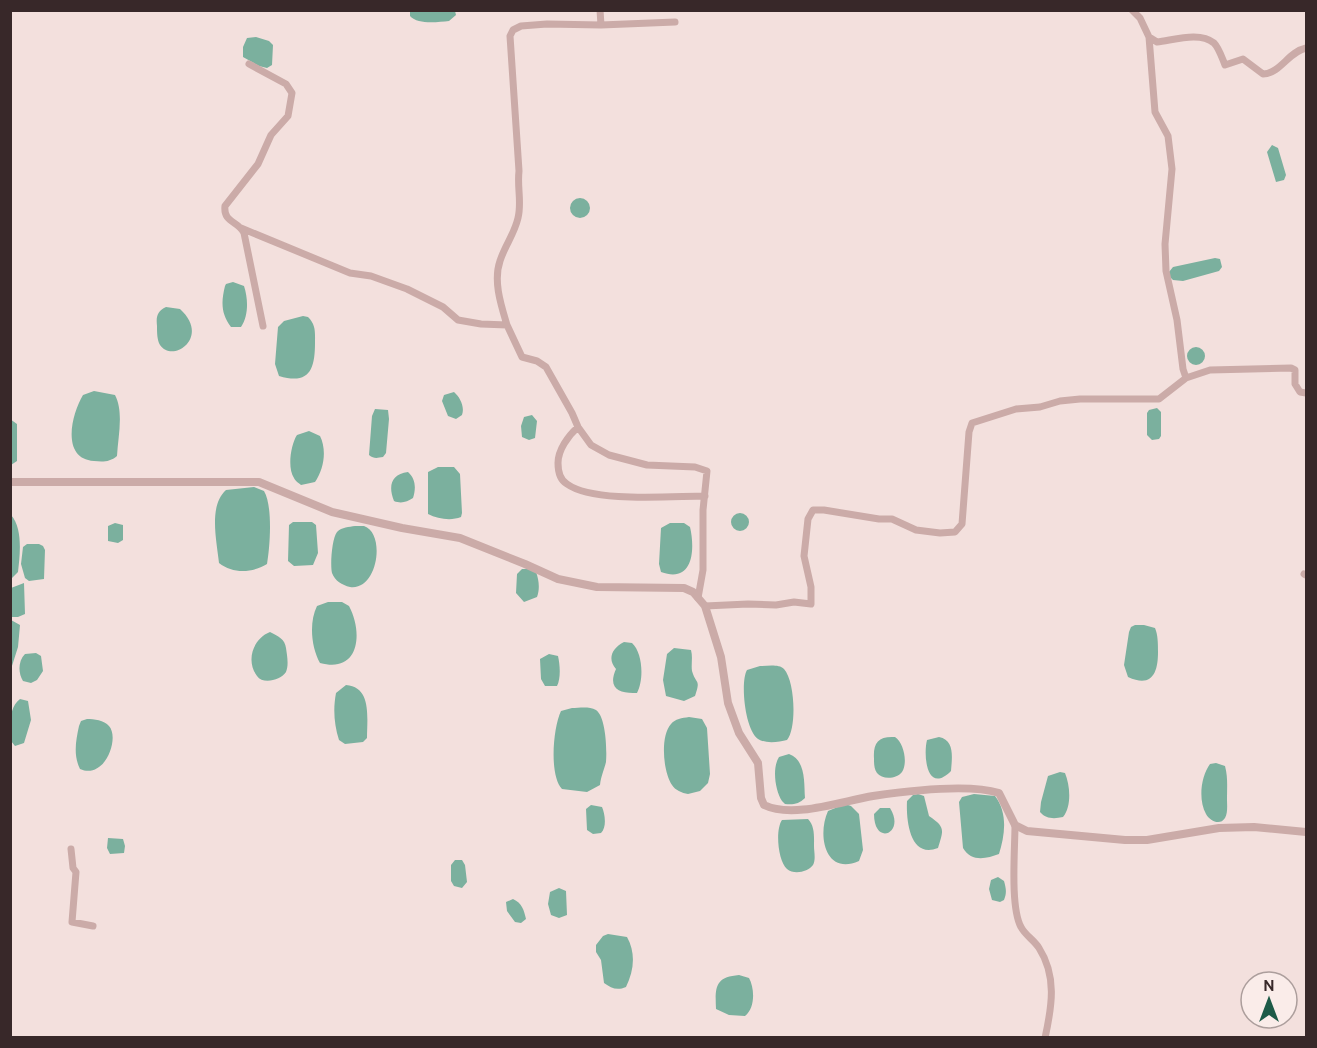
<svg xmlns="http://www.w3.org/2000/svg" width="1317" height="1048" font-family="Cabin,sans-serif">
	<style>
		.water { fill: #7bb09e }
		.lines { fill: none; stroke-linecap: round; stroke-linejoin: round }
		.minor { stroke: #cbaba8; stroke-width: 7 }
		.tertiary { stroke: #cbaba8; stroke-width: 8 }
	</style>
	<rect width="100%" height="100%" fill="#f3e0dd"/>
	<!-- water -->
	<path class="water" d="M410,11H455L456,15L449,21C438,22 418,25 410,16Z
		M256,37L269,41L273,45L272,65L267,68L259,66L243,57V47L247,38Z
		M1272,145L1278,148L1286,175L1284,180L1276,182L1267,152Z
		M570 208a10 10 0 1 1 20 0a10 10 0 1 1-20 0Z
		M1215,258L1220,259L1222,267L1219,271L1183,281L1173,280L1169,276V272L1173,267Z
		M233,282L244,286C248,298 249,315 241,327H231C221,314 221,302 225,286L226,284Z
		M166,307L180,309C211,337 173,364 160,345C157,340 157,332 157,326C156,317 157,311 166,307Z
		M303,316L308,317C316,325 315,332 315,343C315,370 309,385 279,376L275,364L278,327L284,321Z
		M1187 356a9 9 0 1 1 18 0a9 9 0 1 1-18 0Z
		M94,391L115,395C124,412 118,437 117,456C110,462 103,462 94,461C61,459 71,415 83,395Z
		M454,392C460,397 465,407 462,415L456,419L448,416L442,401L444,395Z
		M1157,408L1161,412V436L1159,439L1152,440L1147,435V413L1149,410Z
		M375,409L388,410L389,419L386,453L383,457C377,458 374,459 369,455L372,416Z
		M532,415L537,421L535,438L529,440L522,437L521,426L524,417Z
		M10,419L17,424V461L11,465Z
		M309,431L320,436C327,450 324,469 315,482L301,485C299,483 295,481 294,478C287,468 291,444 297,435Z
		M438,467H454L460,474L462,513L461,517C451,521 438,519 428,514V472Z
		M408,472C416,479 416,489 413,498C407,502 401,504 394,501C388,486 391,474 408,472Z
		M254,487L264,491C273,506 270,547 267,564C252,573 233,574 219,563C217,542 208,506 226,490Z
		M731 522a9 9 0 1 1 18 0a9 9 0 1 1-18 0Z
		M11,515C23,528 20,555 18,572L11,579Z
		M293,522H312L316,525L318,553L313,565L294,566L288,561L289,525Z
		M115,523L123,525V540L118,543L108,541V526Z
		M670,523H684L690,527C695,548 694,584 661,572L659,564L661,528Z
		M355,526C356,526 364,526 364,526C386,533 378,591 350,587C342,585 335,581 332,573C330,565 332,538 337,532C342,527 349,527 355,526Z
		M27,544H39L43,546L45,550L44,579L29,581L25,578L21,564L23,547Z
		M522,569H528L536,572C539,580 540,589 537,597L524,602L516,593L517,574Z
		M24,583L25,614L18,617H11V588Z
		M328,602H342L349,606C363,632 360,674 320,663C311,647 309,622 317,606Z
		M11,620L20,625L18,647L11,669Z
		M1135,625H1144L1155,628C1158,635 1158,644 1158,652C1158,673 1152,688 1128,677L1124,665L1129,632L1131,627Z
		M270,632C278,636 285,639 286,648C287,655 289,665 286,672C281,680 263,685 257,676C245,660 254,638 270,632Z
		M624,642L632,643C643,653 644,680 637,693C620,694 607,689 616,669C607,659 612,648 624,642Z
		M674,648L691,650C693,657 691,664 692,671C696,685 701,678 695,696L684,701L666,696L663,680L667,654Z
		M36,653L41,656L43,671L37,680L31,683L23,681C18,673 18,661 25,654Z
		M549,654L558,656C560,665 561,678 557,686H545L541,679L540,659Z
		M760,666C768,666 779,664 784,669C795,681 797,728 787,740C779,742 766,744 758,739C745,730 740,682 747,670Z
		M346,685C372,687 367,718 367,738L363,742L345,744L339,740C334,724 333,709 336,693Z
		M20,699L28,701L31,720L24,743L15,746L11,741C10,728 8,708 20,699Z
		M572,708C579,708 589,706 596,710C606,717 607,750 606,762C604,770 601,776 600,785L587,792L562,789C549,775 553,728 561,711Z
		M689,717L702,719L707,728L710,774L708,783L700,791L688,794C682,793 675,790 672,785C663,772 660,736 671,724C675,719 682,718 689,717Z
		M87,719C94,719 104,720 109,726C120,738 105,780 80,769C73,755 76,740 79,726L81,721Z
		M895,737C904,743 908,763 902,772C897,779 882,780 877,773C874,769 874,763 874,759C873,743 878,736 895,737Z
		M939,737C955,740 952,758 951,771C927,795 923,756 927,740Z
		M789,754C806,760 804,783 805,798C799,804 793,805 785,804L782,801C775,790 772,768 779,757Z
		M1216,763L1225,766C1228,777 1227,787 1227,799C1227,804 1228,813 1225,818C1220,826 1210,821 1206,814C1198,800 1201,776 1210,764Z
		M1060,772L1065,773C1070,785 1072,806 1063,817C1054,819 1046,819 1040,812L1041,802L1048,776Z
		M918,794L924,796L929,816C945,827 944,829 938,848C910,859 906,821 907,801L913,795Z
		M974,794L995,796C1008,813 1005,835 999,854C986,859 971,862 963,848L959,802L962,797Z
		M845,804L851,806L859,814L863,850L859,861C825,876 817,835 828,811Z
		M591,805L602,807C605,814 607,827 601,833L593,834L587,830L586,809Z
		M880,808H890C906,833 874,847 874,814Z
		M808,819C815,826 814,837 814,846C814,852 816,859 813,865C808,872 794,875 787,869C778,861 775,830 782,820Z
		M108,838L123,839L125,846L124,853L110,854L107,848Z
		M455,860H462L465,865L467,882L462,888L454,886L451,881V865Z
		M998,877L1004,881C1006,888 1007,893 1004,900L1000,902L992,900L989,889L991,880Z
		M559,888L566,891L567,915L559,918L551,915L548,904L550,892Z
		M513,899C522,903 524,910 526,919L521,923L515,922L507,911L506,902Z
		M608,934L627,937C636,953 634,971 626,987C617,991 611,988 604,983L601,960L596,952V945L603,936Z
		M739,975L749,978C755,989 755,1008 745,1016L729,1015L716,1009C715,987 715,977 739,975Z"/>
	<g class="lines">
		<!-- minor -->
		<path class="minor" d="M600,10L601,25
			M1132,10L1140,18L1149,37L1155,112L1168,136L1172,169L1165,244L1166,271L1177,320L1183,369L1186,378
			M1149,37L1157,42C1174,40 1200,31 1214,43C1219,48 1222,58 1225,65L1243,59L1263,74C1281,73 1288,52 1306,48
			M249,64L286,84L292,93L288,116L271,135L258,164L225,206C223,223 239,221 244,233L263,326
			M241,228L350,273L371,276L407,289L443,307L458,320L481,324L507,325L522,357L537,361L546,367L572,413L578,427L591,445L609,455L647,465L695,467L707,471L703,510V570L698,598
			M507,325C501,305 493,281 500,261C505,245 514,235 518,218C522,202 517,188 519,171L510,36L513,30L521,26L547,24L601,25L675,22
			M578,427C568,436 558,450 558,463C558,471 560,480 567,484C593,503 672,496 705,496
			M1304,574L1306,575
			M705,606L748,604L776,605L794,602L811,604V587L804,556L808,519L813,510H824L879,519H892L916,530L940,533L955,532L962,524L969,432L972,423L1016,409L1040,407L1060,401L1080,399H1159L1186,378L1210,370L1291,368L1295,370V384L1300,392L1306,393
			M1015,825C1015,849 1010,907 1021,927C1025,935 1034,940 1039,948C1057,976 1052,1006 1045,1038
			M71,849L73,868L76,872L72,922L93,926"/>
		<!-- tertiary -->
		<path class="tertiary" d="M10,482H259L332,512L402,528L460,538L525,564L558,579L597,587L684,588L693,592L705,606L721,657L728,703L739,733L758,763L761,798L764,805C793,819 842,801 873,796C907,791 967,783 999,793L1015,825L1027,831L1125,840H1147L1219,828L1254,827L1306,832"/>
	</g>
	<!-- border -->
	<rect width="1317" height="1048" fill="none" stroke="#382829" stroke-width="24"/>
	<!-- north arrow -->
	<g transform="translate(1269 1000)"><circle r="28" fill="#faece9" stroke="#ac9e9c" stroke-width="1.5"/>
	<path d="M0-4.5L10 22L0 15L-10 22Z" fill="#1d5a47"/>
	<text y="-9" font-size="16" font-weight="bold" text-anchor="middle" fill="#382829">N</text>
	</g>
</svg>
